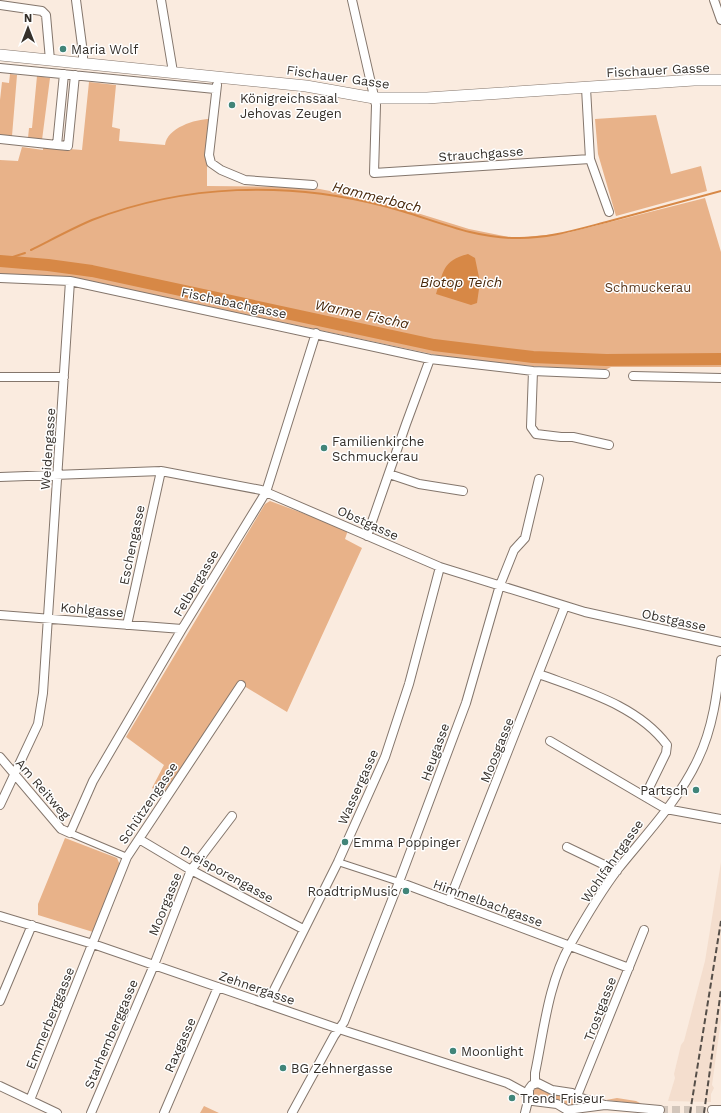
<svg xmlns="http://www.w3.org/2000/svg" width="721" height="1113" font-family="'Work Sans',sans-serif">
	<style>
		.built { fill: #f4dece }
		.green { fill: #e8b289 }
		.water { fill: #d78846 }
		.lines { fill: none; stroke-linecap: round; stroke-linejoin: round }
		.stream { stroke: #d78846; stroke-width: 2 }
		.river { stroke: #d78846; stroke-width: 12 }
		.minor-tunnel { stroke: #d3c6bb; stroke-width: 8; stroke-dasharray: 8 4; stroke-linecap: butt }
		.pedestrian-casing { stroke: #84766c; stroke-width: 8 }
		.minor-casing { stroke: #84766c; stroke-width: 10 }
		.secondary-casing { stroke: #84766c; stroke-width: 12 }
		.pedestrian { stroke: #fff; stroke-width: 6 }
		.minor { stroke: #fff; stroke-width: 8 }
		.secondary { stroke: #fff; stroke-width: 11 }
		.rail { stroke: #564f49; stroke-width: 2; stroke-dasharray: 6 3; stroke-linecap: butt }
		.poi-dot { fill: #418579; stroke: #fff; stroke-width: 1.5 }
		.labels { text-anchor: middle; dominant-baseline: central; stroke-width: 3; stroke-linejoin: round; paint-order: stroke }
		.poi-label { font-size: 13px; fill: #35302b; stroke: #fff; text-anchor: start }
		.street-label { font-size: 13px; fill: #35302b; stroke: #fff }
		.park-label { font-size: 13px; fill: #59381d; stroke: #fff }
		.water-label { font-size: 14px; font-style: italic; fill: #47270a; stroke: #fff }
	</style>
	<rect width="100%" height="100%" fill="#faebdf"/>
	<!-- built -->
	<path class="built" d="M721,862V1020L712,1085L714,1088L711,1094V1102L668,1101L675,1078L674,1074L681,1045L684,1041L705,961Z"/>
	<!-- green -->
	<path class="green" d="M10,74L17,75L12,136H0V100L2,82L9,83Z
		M37,76L50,78L42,140L28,138L29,128H32Z
		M89,82L116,85L112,127L120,129L119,141L165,145C167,128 195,119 210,119L207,152V186L309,187L372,199L469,229L514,238L567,233L705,198L721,252V367H611L607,369C553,369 499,364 446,357L74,278L0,274V160L18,161L22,147L43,150V147L82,150Z
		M656,115L671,174L701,166L707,191L616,216L598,154L595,119Z
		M270,501L348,530L345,539L362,548L287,712L239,683L163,794L152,788L164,765L126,737L265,504Z
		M65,838L117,858L120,865L93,932L38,915V904Z
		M537,1087L572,1097L574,1099L575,1103L572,1106H568L550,1099L535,1098L533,1091Z
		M617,1098L636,1101L642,1104L606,1100Z
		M204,1106L219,1113H200Z"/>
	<!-- water -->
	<path class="water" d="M468,254L475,258L480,282L477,303L471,305L436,294C444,271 442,261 468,254Z"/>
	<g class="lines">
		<!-- stream -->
		<path class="stream" d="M31,250C51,240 71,229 92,220C185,184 288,181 384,206C428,217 469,238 515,238C548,239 579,229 610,221C647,211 684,201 721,191
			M0,261L25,253"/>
		<!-- river -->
		<path class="river" d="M0,261L48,265L92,271L434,345L533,357L606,360L721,359"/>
		<!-- minor-tunnel -->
		<path class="minor-tunnel" d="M660,1110H712"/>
		<defs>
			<path id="pedestrian" d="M70,833L127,857
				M338,862L399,882"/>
			<path id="minor" d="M76,0L83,53V63
				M161,0L173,72
				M352,0L376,105L374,173L590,159
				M714,0L721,20
				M0,5L42,11L46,15L50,60
				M0,68L215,89
				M64,74L57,145L68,146L75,75
				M217,85L209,155L211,163L221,170L245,180L313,185
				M586,88L590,159L609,212
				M0,139L57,145
				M0,278L70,281L430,359L533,371L605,374
				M533,371L531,427L536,434L561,437H573L609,445
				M633,376L721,378
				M0,377H64
				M389,474L419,484L463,491
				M0,477L161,471L261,490L440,567L585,612L721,642
				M367,536L406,424L430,359
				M0,615L182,629
				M127,625L161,471
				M539,674C584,691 637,705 667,745L666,753L645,796
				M550,741L666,809L721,819
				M0,757L61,829L70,833L93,781L182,629L266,492L316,333
				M0,805L38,724L43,693L70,281
				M139,839L191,870L303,929
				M567,847L617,871
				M399,882L629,968
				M449,901L565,606
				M0,916L93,944L339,1029L507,1083L529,1095
				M0,1001L32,925
				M267,1004L338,862L385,757L409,684L440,567
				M535,1083V1073C544,1030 548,984 570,945C583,922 602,890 618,869C646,834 679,800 698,759C713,728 717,694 721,660
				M0,1086L57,1113
				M577,1096L644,930
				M30,1100L127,857L241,685
				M605,1105L567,1110L557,1104L533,1101L529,1097V1089L532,1085L538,1083L552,1090L572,1093L578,1097L605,1105L660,1110
				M712,1110H721
				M91,1113L154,965L191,870L232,816
				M164,1113L218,987
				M292,1113L334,1036L344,1022L399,882L466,703L500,585L514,550L525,538L539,479
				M525,1113L529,1097"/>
			<path id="secondary" d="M0,55L306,86L374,98H427L694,80H721"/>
		</defs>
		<!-- pedestrian casing -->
		<use href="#pedestrian" class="pedestrian-casing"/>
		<!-- minor casing -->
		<use href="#minor" class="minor-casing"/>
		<!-- secondary casing -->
		<use href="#secondary" class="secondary-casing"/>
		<!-- pedestrian -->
		<use href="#pedestrian" class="pedestrian"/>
		<!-- minor -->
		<use href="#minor" class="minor"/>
		<!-- secondary -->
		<use href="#secondary" class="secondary"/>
		<!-- rail -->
		<path class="rail" d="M690,1113L721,921
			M704,1113L721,990"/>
	</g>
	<!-- markers -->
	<g class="poi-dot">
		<circle cx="63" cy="49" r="4"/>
		<circle cx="232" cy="105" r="4"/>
		<circle cx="324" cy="448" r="4"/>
		<circle cx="696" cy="790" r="4"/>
		<circle cx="345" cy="842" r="4"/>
		<circle cx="406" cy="891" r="4"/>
		<circle cx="453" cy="1051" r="4"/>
		<circle cx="283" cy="1068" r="4"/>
		<circle cx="512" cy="1098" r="4"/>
	</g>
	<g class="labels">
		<!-- poi labels -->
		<g class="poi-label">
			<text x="71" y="49">Maria Wolf</text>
			<text x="240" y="98">Königreichssaal<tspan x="240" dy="15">Jehovas Zeugen</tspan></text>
			<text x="332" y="441">Familienkirche<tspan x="332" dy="15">Schmuckerau</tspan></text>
			<text x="688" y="790" text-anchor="end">Partsch</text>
			<text x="353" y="842">Emma Poppinger</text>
			<text x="398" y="891" text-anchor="end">RoadtripMusic</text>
			<text x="461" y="1051">Moonlight</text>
			<text x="291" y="1068">BG Zehnergasse</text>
			<text x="520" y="1098">Trend Friseur</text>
		</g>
		<!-- street labels -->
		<g class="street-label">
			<text transform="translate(658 70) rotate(-3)">Fischauer Gasse</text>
			<text transform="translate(338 77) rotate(8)">Fischauer Gasse</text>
			<text transform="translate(481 154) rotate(-4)">Strauchgasse</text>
			<text transform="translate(234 303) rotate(12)">Fischabachgasse</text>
			<text transform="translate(48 449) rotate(-86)">Weidengasse</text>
			<text transform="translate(368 523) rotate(24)">Obstgasse</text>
			<text transform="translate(132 545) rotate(-78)">Eschengasse</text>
			<text transform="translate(196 583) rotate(-59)">Felbergasse</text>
			<text transform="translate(92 610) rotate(5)">Kohlgasse</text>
			<text transform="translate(674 620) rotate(12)">Obstgasse</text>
			<text transform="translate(497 750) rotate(-68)">Moosgasse</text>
			<text transform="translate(435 752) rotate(-70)">Heugasse</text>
			<text transform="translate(358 787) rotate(-66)">Wassergasse</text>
			<text transform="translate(43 789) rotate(49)">Am Reitweg</text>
			<text transform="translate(148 803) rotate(-56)">Schützengasse</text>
			<text transform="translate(612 861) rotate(-55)">Wohlfahrtgasse</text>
			<text transform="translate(227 874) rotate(29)">Dreisporengasse</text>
			<text transform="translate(488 903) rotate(20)">Himmelbachgasse</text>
			<text transform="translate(165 904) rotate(-68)">Moorgasse</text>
			<text transform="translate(257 988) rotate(19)">Zehnergasse</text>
			<text transform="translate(600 1009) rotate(-69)">Trostgasse</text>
			<text transform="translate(50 1018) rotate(-68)">Emmerberggasse</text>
			<text transform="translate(111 1034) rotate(-67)">Starhemberggasse</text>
			<text transform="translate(180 1045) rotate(-66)">Raxgasse</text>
		</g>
		<!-- park labels -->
		<g class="park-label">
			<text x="648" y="287">Schmuckerau</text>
		</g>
		<!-- water labels -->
		<g class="water-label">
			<text transform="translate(377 197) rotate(14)">Hammerbach</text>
			<text x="461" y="282">Biotop Teich</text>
			<text transform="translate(362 314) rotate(12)">Warme Fischa</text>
		</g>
	</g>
	<!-- north arrow -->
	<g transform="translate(28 28)" stroke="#ffffff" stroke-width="3" paint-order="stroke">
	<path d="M0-3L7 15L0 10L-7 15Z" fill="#35302b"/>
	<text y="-6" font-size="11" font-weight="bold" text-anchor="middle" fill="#35302b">N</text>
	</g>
</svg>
